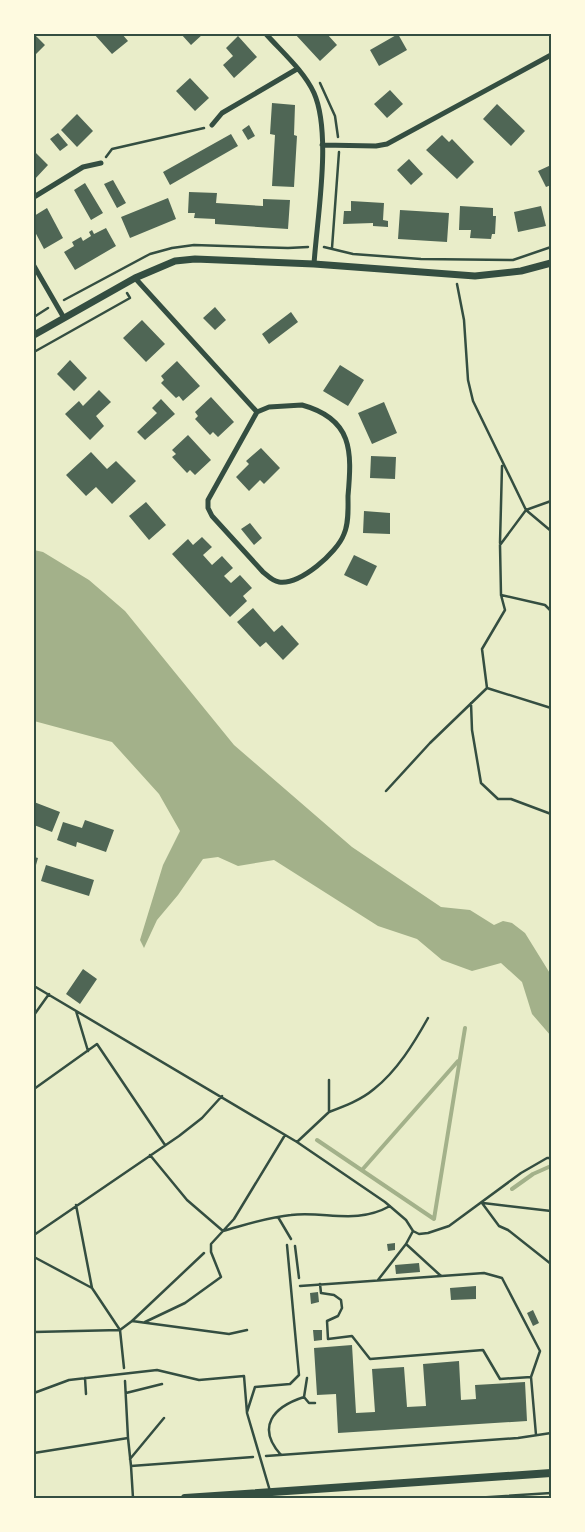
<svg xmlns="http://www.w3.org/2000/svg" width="585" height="1532" font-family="Barlow,sans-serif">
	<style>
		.water { fill: #a3b18a }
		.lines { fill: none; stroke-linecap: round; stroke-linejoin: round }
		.stream { stroke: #a3b18a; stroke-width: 4 }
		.building { fill: #4f6655 }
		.path { stroke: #344e41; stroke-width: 2.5 }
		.service { stroke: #344e41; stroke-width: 2.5 }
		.minor { stroke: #344e41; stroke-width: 5 }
		.tertiary { stroke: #344e41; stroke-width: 7 }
		.secondary { stroke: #344e41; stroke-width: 8 }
		.neatline { fill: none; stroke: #344e41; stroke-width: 2 }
	</style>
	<rect width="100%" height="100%" fill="#e9edc9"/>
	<!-- water -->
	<path class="water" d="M34,550L43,552L89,580L125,611L234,745L352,847L441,907L470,910L494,925L503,921L512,923L525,933L551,975V1036L532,1014L522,982L501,963L472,971L442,960L417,939L378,926L274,860L238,866L218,857L203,859L178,895L157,920L144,948L140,940L163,865L180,831L159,794L112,742L34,721Z"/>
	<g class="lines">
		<!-- stream -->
		<path class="stream" d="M317,1140L434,1219L465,1028
			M362,1170L458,1061
			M512,1189L533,1174L551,1166"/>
	</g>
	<!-- building -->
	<path class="building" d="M34,34L45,45L34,56Z
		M94,34H122L128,41L112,54Z
		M181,34H203L191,45Z
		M295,34H327L337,45L320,61Z
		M398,34L407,50L379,66L370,50Z
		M238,36L257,57L234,78L223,65L233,56L226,48Z
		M190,78L209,98L195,111L176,91Z
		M390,90L403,104L387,118L374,104Z
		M272,103L295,105L294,135L297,136L294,187L272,186L275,135L270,134Z
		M497,104L525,131L511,146L483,119Z
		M77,114L93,131L77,147L61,130Z
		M249,125L255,136L248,140L242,130Z
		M58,133L68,145L60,151L50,139Z
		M231,134L238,146L170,185L163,172Z
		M442,135L449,142L452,139L474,162L457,179L426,150Z
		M34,151L48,165L34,180Z
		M409,159L423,174L411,185L397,170Z
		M551,165V185L546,187L538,171Z
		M113,180L126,203L117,208L104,184Z
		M85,183L103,213L91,220L74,190Z
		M189,192L217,193L216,203L263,206V199L290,200L288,229L215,224V219L194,218L195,213H188Z
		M168,198L176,219L130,238L121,217Z
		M351,201L384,203L383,220L388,221V227L373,226V223L343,224L344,211H351Z
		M460,206L493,208V216H496L495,234H492L491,239L470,238L471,230H459Z
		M541,206L546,226L518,232L514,212Z
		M47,208L63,238L44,249L34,230V216Z
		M400,210L449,213L447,242L398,239Z
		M106,228L116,246L75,270L64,252L74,246L72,242L81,237L83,241L91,236L89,232L92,230L94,234Z
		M215,307L226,320L215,330L203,318Z
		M291,312L298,322L269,344L262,334Z
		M142,320L165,344L146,362L123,338Z
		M70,360L87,378L74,391L57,374Z
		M177,361L200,386L183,401L179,396L176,398L161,383L164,380L161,376Z
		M340,365L364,380L348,406L323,391Z
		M99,390L111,402L96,416L104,426L90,440L65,414L79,401L83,406Z
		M211,397L234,422L218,437L213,432L210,435L195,419L198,416L195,412Z
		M161,399L175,414L145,440L137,432L157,413L152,408Z
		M384,402L397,433L372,444L358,413Z
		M188,435L211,460L195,475L190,470L187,473L172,457L176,454L172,450Z
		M261,448L280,468L264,484L260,480L249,491L236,477L249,464L246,461Z
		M91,452L107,469L116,461L136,481L112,504L96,487L86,496L66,475Z
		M371,456L396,457L395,479L370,478Z
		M146,502L166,525L149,540L129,516Z
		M364,511L390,513V534L363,533Z
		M250,523L262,538L254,545L241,529Z
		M202,537L212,547L203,555L212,565L222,556L233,568L224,576L231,583L240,575L252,588L243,596L247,601L230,617L172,554L188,539L193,545Z
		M354,555L377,566L367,586L344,575Z
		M253,608L274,632L282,625L299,644L283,660L266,642L260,647L237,622Z
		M34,802L60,812L52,832L34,825Z
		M85,820L114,830L106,852L77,842L76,847L57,840L63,822L82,828Z
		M34,857L38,858L34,872Z
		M46,865L94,880L89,896L41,881Z
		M83,969L97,979L80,1004L66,994Z
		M395,1243V1250L388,1251L387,1244Z
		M419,1263L420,1272L396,1274L395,1265Z
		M476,1286V1299L451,1300L450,1288Z
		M318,1292L319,1302L311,1304L310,1293Z
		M533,1310L539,1323L533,1326L527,1313Z
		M313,1330H322V1340L314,1341Z
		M352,1345L356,1413L375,1412L372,1369L404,1367L407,1407L426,1406L423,1364L459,1361L461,1400L476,1399L475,1385L525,1382L527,1421L338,1433L336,1394L317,1395L314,1348Z"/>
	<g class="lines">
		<!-- path -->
		<path class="path" d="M320,83L335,116L338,137
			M106,157L112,149L204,128
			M324,247L353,254L421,259L513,260L551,247
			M332,248L339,152
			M457,284L464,320L468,380L473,401L526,510L551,531
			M64,300L150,254L172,248L194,245L288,248L308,247
			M34,317L48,308
			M34,352L130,298L127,293
			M551,501L526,510L500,545L501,595L505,610L482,649L487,688L551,708
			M500,543L502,466
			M501,595L545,605L551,611
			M471,703L472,730L481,783L498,799H511L551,814
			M386,791L430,743L487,688
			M34,986L297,1142L385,1202L406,1220L413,1231L419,1234L428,1233L449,1226L521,1173L547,1158H551
			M76,1011L88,1051
			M34,1015L49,994
			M34,1089L97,1044L165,1145
			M329,1112C345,1106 361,1100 374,1089C397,1071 414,1043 428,1018
			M297,1142L329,1112V1080
			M150,1155L187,1200L223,1231C245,1225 268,1217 291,1215C326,1211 356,1225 390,1206
			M482,1203L499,1226L508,1230L551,1264
			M483,1203L551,1211
			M76,1205L92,1288L120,1330L132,1321L229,1334L247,1330
			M278,1217L291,1239
			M34,1235L179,1136L202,1118L222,1096
			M406,1244L413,1231
			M295,1246L299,1278
			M34,1257L92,1288
			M378,1280L406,1244L441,1276
			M320,1284L321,1293L334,1295L341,1300L342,1308L338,1316L327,1321L328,1339L352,1336L370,1359L483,1350L500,1379L531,1377
			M300,1286L484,1273L502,1278L540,1351L531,1377L536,1435
			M132,1321L204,1253
			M145,1322L185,1303L221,1277L211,1252V1244L234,1219L285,1135
			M34,1332L120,1330L124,1368
			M307,1378L304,1397L309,1403H315
			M125,1381L128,1438
			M126,1393L162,1384
			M34,1453L128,1438L131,1466L253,1457
			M281,1455C256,1427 273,1407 304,1397
			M266,1456L518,1438L551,1433
			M130,1459L164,1418
			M131,1466L133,1498
			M474,1498L551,1493"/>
		<!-- service -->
		<path class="service" d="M85,1378L86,1394
			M34,1393L69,1380L157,1370L199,1380L244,1376L247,1413L270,1491
			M247,1412L255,1387L290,1384L299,1375L287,1245"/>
		<!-- minor -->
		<path class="minor" d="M266,34C282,52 304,71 314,93C332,134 317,218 314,264
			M212,125L222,113L297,69
			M322,145L376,146L387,144L551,55
			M34,197L83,167L101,163
			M34,266L64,318
			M135,278L257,412
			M302,405C353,419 352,451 348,496C348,508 349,523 344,534C337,553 300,585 279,582C272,581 268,576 263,572L212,516L208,508V500L257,412L269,407Z"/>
		<!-- tertiary -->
		<path class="tertiary" d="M34,335L135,278L175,261L195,259L314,264L475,276L521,271L551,263"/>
		<!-- secondary -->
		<path class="secondary" d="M185,1498L551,1473"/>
	</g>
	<!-- border -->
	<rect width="585" height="1532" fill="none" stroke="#fefae0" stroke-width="70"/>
	<rect x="35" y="35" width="515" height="1462" class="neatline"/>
</svg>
